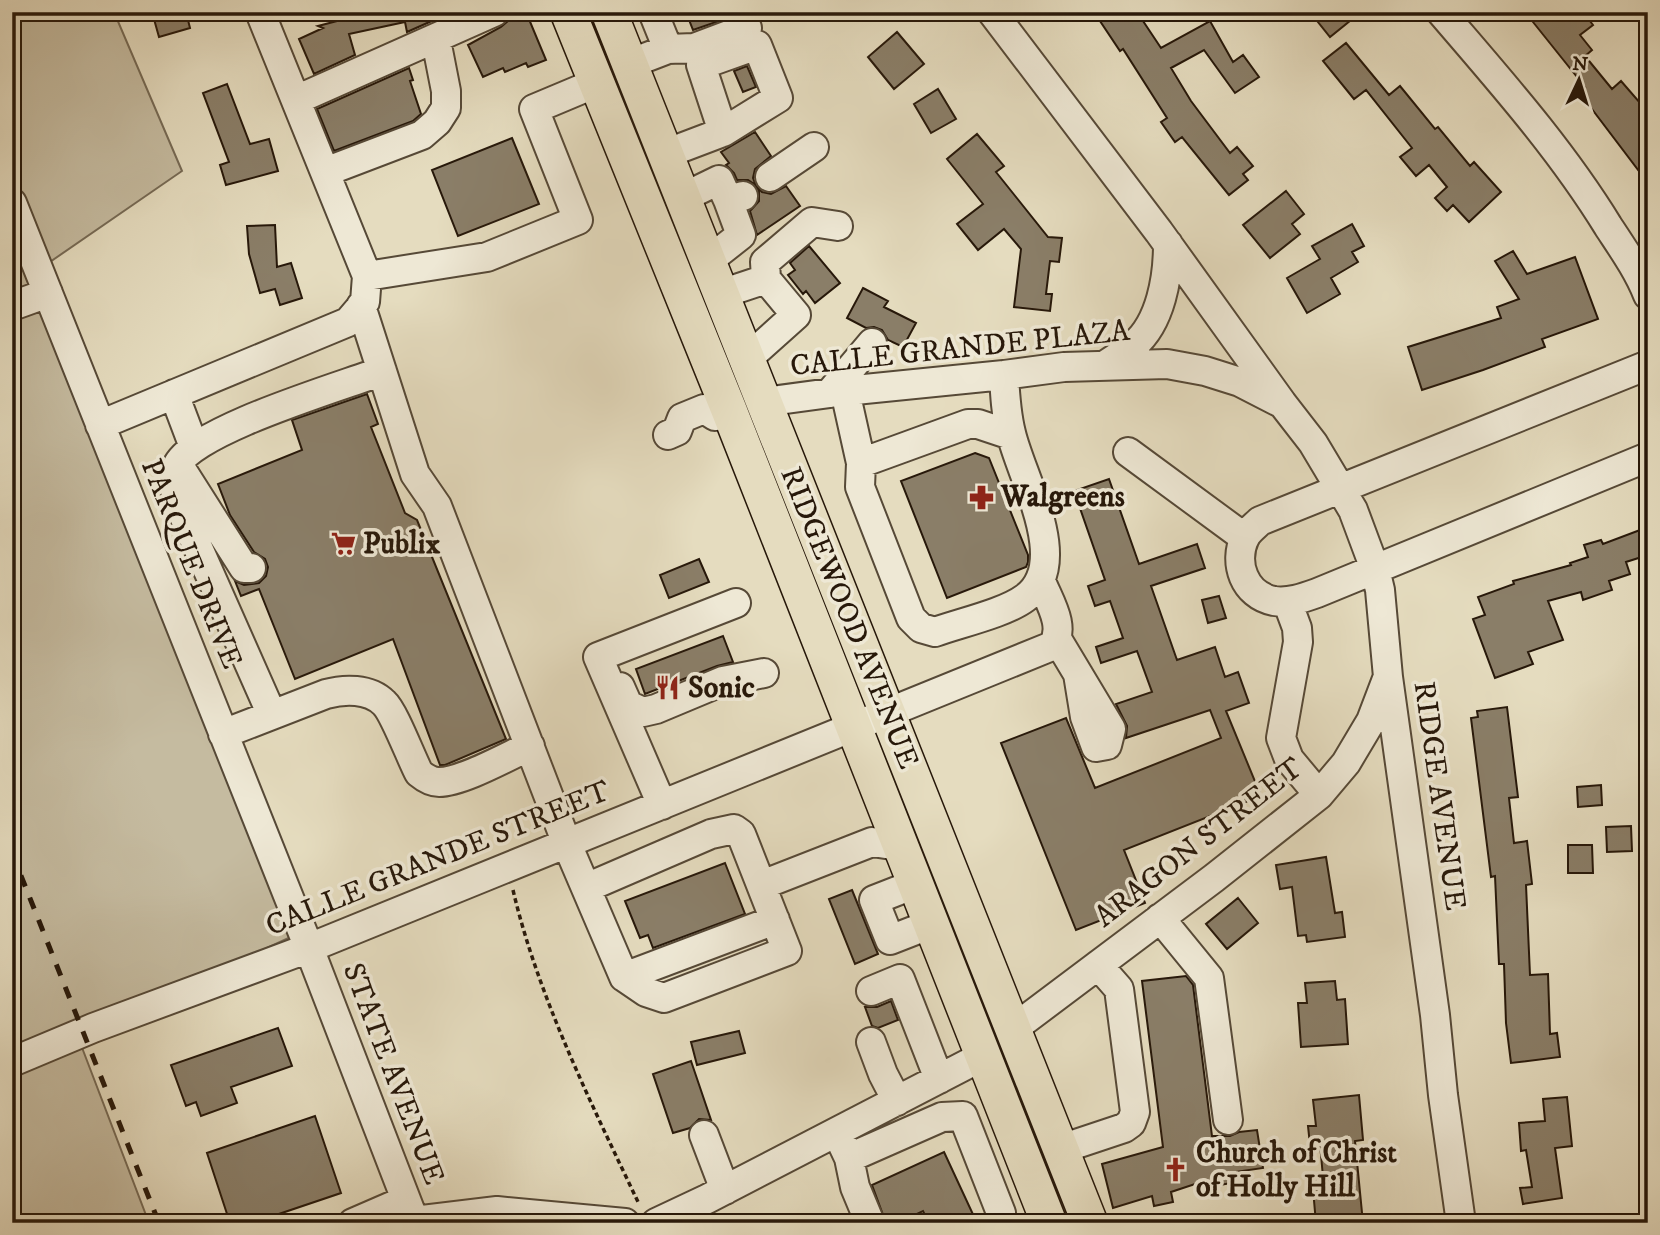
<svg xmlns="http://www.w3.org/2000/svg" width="1660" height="1235" font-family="'IM FELL DW Pica',serif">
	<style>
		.green { fill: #c5bba0; stroke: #766a55; stroke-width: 2 }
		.building { fill: #8a7e68; stroke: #27180a; stroke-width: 2 }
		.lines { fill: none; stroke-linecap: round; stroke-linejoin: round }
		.minor-casing { stroke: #564937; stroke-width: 32 }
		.major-casing { stroke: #27180a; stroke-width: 38 }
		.path { stroke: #27180a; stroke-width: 3.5; stroke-dasharray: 5 3.5; stroke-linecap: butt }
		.minor { stroke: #eee8d5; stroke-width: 28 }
		.major { stroke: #e5dcbf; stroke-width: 35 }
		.rail { stroke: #27180a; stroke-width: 5; stroke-dasharray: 12 12; stroke-linecap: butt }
		.labels { text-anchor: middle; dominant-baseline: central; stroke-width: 7; stroke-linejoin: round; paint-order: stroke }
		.street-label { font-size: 30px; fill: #27180a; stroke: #eee8d5 }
		.poi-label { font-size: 30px; font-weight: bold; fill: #27180a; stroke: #eee8d5; text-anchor: start }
	</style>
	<rect width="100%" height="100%" fill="#e5dcbf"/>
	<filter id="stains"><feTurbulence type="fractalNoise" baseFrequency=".00286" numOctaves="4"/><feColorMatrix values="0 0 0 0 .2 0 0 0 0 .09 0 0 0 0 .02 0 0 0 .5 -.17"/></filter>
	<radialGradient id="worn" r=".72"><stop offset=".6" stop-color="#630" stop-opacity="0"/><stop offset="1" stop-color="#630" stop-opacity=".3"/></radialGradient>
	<!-- green -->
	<path class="green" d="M12,12H114L182,171L47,264L12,176Z
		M12,230L293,936L204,977L12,1050Z
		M81,1045L149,1223H12V1074Z"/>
	<!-- building -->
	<path class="building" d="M152,12H186L190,28L159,37Z
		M364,12H452L407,32L405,22L349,34L355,55L314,74L299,39L323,28L318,26L364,14Z
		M510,12H526L546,60L528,67L526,63L505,72L503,68L483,77L468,45L501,27L508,21Z
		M686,12H724L725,19L693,30Z
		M1094,12H1137L1161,48L1210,21L1233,62L1243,55L1259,77L1235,93L1204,50L1171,68L1191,101L1230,153L1237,147L1253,166L1243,174L1248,180L1229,195L1182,137L1175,142L1161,122L1167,118L1123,49L1120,51Z
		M1310,12H1361L1330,37Z
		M1525,12H1583L1593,25L1580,35L1592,50L1585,56L1612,89L1621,81L1648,112V183L1579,92L1585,87Z
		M897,32L924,64L894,89L868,57Z
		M1346,43L1389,95L1400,86L1435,129L1438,127L1470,166L1474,162L1501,192L1469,222L1453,205L1447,211L1435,198L1447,187L1429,165L1416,176L1400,157L1412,148L1366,90L1354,99L1323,61Z
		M747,66L756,87L743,92L734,71Z
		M409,68L413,80L410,81L421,114L413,121L334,151L317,109Z
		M227,84L250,144L269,139L278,171L226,185L220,165L229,162L203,93Z
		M938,89L956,119L931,133L914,104Z
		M755,132L771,156L755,169L753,178L756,186L762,192L771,194L786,186L800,206L757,235L750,211L759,201V191L754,184L748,180H737L734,173L726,165L729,163L721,152Z
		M977,134L1004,166L996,172L1048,237L1062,238L1059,262L1050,261L1046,294H1052L1050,311L1014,307L1021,249L1004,229L978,250L957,224L983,204L947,159Z
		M512,138L539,204L458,236L432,170Z
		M1286,191L1304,214L1292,224L1300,234L1270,258L1243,225Z
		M1352,224L1364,246L1352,252L1358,262L1331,278L1340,294L1307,313L1287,278L1320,259L1312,246Z
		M275,225L277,267L291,263L302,298L280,305L275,289L260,293L249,254L247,226Z
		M809,246L840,283L815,303L806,291L803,294L788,275L795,270L790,263Z
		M1513,251L1527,274L1575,257L1598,319L1542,339L1545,347L1483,370L1422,390L1408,347L1501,318L1497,307L1519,299L1495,261Z
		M863,288L888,301L884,307L916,323L903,347L888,340L882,330L874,327L866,328L847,318Z
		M367,394L378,424L371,427L405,513L417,520L506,739L445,765H440L393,639L295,679L259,589L241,596L235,581L244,585L259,583L266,576L268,567L265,559L254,552L230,515L218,484L302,450L292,420Z
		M975,453L989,458L1028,555V562L1026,567L947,598L901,481Z
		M1109,479L1139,564L1197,544L1205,568L1151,586L1177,660L1215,647L1225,677L1238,672L1249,703L1226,711L1261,796L1124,850L1145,903L1076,930L1001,743L1066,718L1095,788L1221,738L1210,710L1126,738L1127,726L1116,704L1152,692L1137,651L1101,663L1096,647L1123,638L1110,601L1095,606L1088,586L1105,580L1074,491Z
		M1648,527V555L1626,562L1630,574L1609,581L1612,590L1583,600L1581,592L1548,601L1563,640L1528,652L1533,664L1495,678L1473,619L1485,615L1478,597L1514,584L1513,581L1571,565L1570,563L1588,557L1584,545L1601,540L1603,544Z
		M699,559L709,582L669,598L660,575Z
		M1219,596L1226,618L1208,623L1202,600Z
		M723,636L733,662L717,666L645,694L636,669Z
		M1507,707L1518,797L1509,798L1514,843L1527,841L1532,884L1526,885L1530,975L1548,974L1550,1034L1557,1033L1560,1057L1511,1063L1506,1023L1504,964H1499L1495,876L1491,877L1471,718L1478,717L1477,711Z
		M1601,785L1602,805L1578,807L1577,787Z
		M1631,826L1632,851L1607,852L1606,827Z
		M1568,845H1592L1593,873H1568Z
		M1326,857L1335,913L1342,912L1345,937L1307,942L1306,935L1298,936L1292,887L1280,889L1276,865Z
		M725,863L745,914L653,948L648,935L640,938L625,901Z
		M852,890L878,954L855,964L829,899Z
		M1238,898L1258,923L1227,949L1206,924Z
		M1186,976L1193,985L1212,1136H1230L1239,1132L1257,1130L1263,1168L1235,1172L1237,1182L1220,1185L1204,1181L1171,1192L1173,1202L1154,1206L1152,1196L1113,1208L1102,1164L1163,1147L1142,981Z
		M1335,981L1337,1000L1345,999L1348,1044L1301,1047L1298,1003H1307L1305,983Z
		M891,1001L898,1020L878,1028L872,1026L865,1007H877Z
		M278,1028L292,1066L231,1087L237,1103L201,1116L196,1102L186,1106L171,1065Z
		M739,1031L745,1053L697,1065L691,1042Z
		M691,1061L711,1120L699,1119L690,1128L673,1133L653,1074Z
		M1359,1095L1363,1140L1355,1141L1363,1223H1316L1312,1178L1323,1177L1320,1144L1310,1145L1308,1126H1316L1313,1100Z
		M1567,1097L1572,1146L1555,1148L1562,1198L1523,1204L1520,1188L1532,1187L1526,1150L1521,1151L1519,1123L1545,1121L1543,1099Z
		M315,1116L341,1193L252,1223H230L207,1153Z
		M944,1152L977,1223H929L923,1211L898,1223H886L872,1185Z"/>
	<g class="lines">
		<defs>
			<path id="minor" d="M653,12L668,49
				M992,12L1159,232L1282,403L1313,443L1353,510L1375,569L1380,590L1388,677L1435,1015L1443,1095L1461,1223
				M1441,12C1500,81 1560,148 1608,226C1623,249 1638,270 1648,295
				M629,64L668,49L694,48L747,28L740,12
				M296,100L494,12
				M665,154L723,132L701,65L757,45L778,98L723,132
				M325,172L422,135L437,122L446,108V91L436,40
				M770,177L814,147
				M682,198L719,180L728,200L743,196
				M12,203L309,948L415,1223
				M708,261L741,235L728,200
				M367,276L487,257L578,220L534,109L596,83
				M766,279L765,262L812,222L838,226
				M721,294L766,279L796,315L747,359
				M12,306L48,293
				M361,306L415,474L437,506L567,844L624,977L646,992L664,998L787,951L741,834L734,829L711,834L586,888
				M1107,364C1116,358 1125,352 1134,345C1161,322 1168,277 1168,244
				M1648,365L1260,521C1255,526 1248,531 1245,537C1233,563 1244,595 1274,601C1289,603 1303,598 1317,593L1648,457
				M845,391L861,463L860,487L911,618L921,628L935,632C960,623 1005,613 1025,598C1073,564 1021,477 1011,433C1006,414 1005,395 1004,375
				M830,393L872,343
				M174,394L194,447
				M764,402L845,391L1004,375L1064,367L1167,364L1205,371L1240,382L1279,402
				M100,425L348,322L365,302L367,276L260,12
				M668,435L677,431L682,418L704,409L715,416
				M1128,452L1245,538
				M861,463L968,424H978L1011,435
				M178,464L244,568H251
				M1287,601L1297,628L1298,642L1281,738L1289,759L1319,795
				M1057,639L1111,729L1107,745L1096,747L1085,717L1078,674
				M620,687L628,705L643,712L656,709L723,681L764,673
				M272,715L176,498C175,487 173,476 177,466C192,430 343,386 382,371
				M223,734L326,694C344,689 369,688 384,703C394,712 411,758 419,773C425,778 431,782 439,782C462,782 508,756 530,746
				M662,805L598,657L736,603
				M915,884L874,900L890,940L931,924
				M762,885L872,842L899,846
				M1160,918L1209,978L1228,1120
				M624,977L775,920
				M871,991L900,979L939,1079
				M1013,1029L1214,878L1319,795L1346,763L1371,721L1387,679
				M871,1042L883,1074L897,1101
				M12,1062L93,1028L309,948L1052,646C1067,627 1048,600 1041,581
				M704,1135L725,1190
				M841,1141L849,1158L855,1187L870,1223
				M1061,1149L1124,1128L1131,1123L1135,1112L1119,989L1098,965
				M849,1158L942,1117L963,1116L1001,1213
				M414,1221L497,1211L625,1223
				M353,1223L406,1200
				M656,1223L707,1199L983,1056"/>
			<path id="major" d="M568,12L729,410L1049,1223
				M609,12L1090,1223"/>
		</defs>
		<!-- minor casing -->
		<use href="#minor" class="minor-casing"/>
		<!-- major casing -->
		<use href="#major" class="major-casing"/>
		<!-- path -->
		<path class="path" d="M513,890C538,997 592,1105 639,1204"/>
		<!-- minor -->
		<use href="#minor" class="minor"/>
		<!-- major -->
		<use href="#major" class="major"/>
		<!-- rail -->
		<path class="rail" d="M12,853L159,1223"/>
	</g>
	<!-- icons -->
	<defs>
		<symbol id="pharmacy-bare" viewBox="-9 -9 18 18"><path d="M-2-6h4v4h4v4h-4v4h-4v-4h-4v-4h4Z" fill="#8f2418" stroke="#eee8d5" stroke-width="2.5" paint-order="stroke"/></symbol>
		<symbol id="supermarket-bare" viewBox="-9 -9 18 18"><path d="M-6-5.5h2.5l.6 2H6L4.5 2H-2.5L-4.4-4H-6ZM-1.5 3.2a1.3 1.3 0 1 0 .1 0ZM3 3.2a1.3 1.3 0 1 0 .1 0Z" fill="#8f2418" stroke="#eee8d5" stroke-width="2.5" paint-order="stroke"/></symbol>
		<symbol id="restaurant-bare" viewBox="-9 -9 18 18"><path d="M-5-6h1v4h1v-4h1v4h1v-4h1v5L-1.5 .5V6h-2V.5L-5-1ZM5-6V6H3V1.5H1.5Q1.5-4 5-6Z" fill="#8f2418" stroke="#eee8d5" stroke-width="2.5" paint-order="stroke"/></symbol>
		<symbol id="church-bare" viewBox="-9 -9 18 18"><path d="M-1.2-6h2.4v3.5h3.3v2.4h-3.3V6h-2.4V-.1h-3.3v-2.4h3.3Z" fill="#8f2418" stroke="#eee8d5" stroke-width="2.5" paint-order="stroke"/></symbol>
	</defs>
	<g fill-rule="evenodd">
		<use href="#pharmacy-bare" x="964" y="480" width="35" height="35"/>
		<use href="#supermarket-bare" x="326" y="526" width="35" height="35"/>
		<use href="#restaurant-bare" x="650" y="670" width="35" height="35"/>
		<use href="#church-bare" x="1158" y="1152" width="35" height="35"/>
	</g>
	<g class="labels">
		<!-- street labels -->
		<g class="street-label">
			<text transform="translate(960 349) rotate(-6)">CALLE GRANDE PLAZA</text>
			<text transform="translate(191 564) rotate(68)">PARQUE DRIVE</text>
			<text transform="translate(849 618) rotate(68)">RIDGEWOOD AVENUE</text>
			<text transform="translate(1439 796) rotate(82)">RIDGE AVENUE</text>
			<text transform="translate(1199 843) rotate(-38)">ARAGON STREET</text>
			<text transform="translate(438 859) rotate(-22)">CALLE GRANDE STREET</text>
			<text transform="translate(393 1074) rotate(69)">STATE AVENUE</text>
		</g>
		<!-- poi labels -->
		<g class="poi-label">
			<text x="1001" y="497">Walgreens</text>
			<text x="363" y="544">Publix</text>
			<text x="688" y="688">Sonic</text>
			<text x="1196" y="1153">Church of Christ<tspan x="1196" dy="34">of Holly Hill</tspan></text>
		</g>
	</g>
	<!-- margin -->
	<rect width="1660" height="1235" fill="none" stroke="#e5dcbf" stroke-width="42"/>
	<rect x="14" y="14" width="1632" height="1207" fill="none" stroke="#27180a" stroke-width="3.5"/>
	<rect x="21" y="21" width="1618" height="1193" fill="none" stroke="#27180a" stroke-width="2"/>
	<!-- north arrow -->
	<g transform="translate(1579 80) rotate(4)" stroke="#eee8d5" stroke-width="5" paint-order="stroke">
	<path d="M0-5L12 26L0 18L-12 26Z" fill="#27180a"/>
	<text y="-10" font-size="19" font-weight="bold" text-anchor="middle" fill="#27180a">N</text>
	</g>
	<rect width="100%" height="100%" filter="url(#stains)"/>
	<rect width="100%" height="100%" fill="url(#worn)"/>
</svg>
